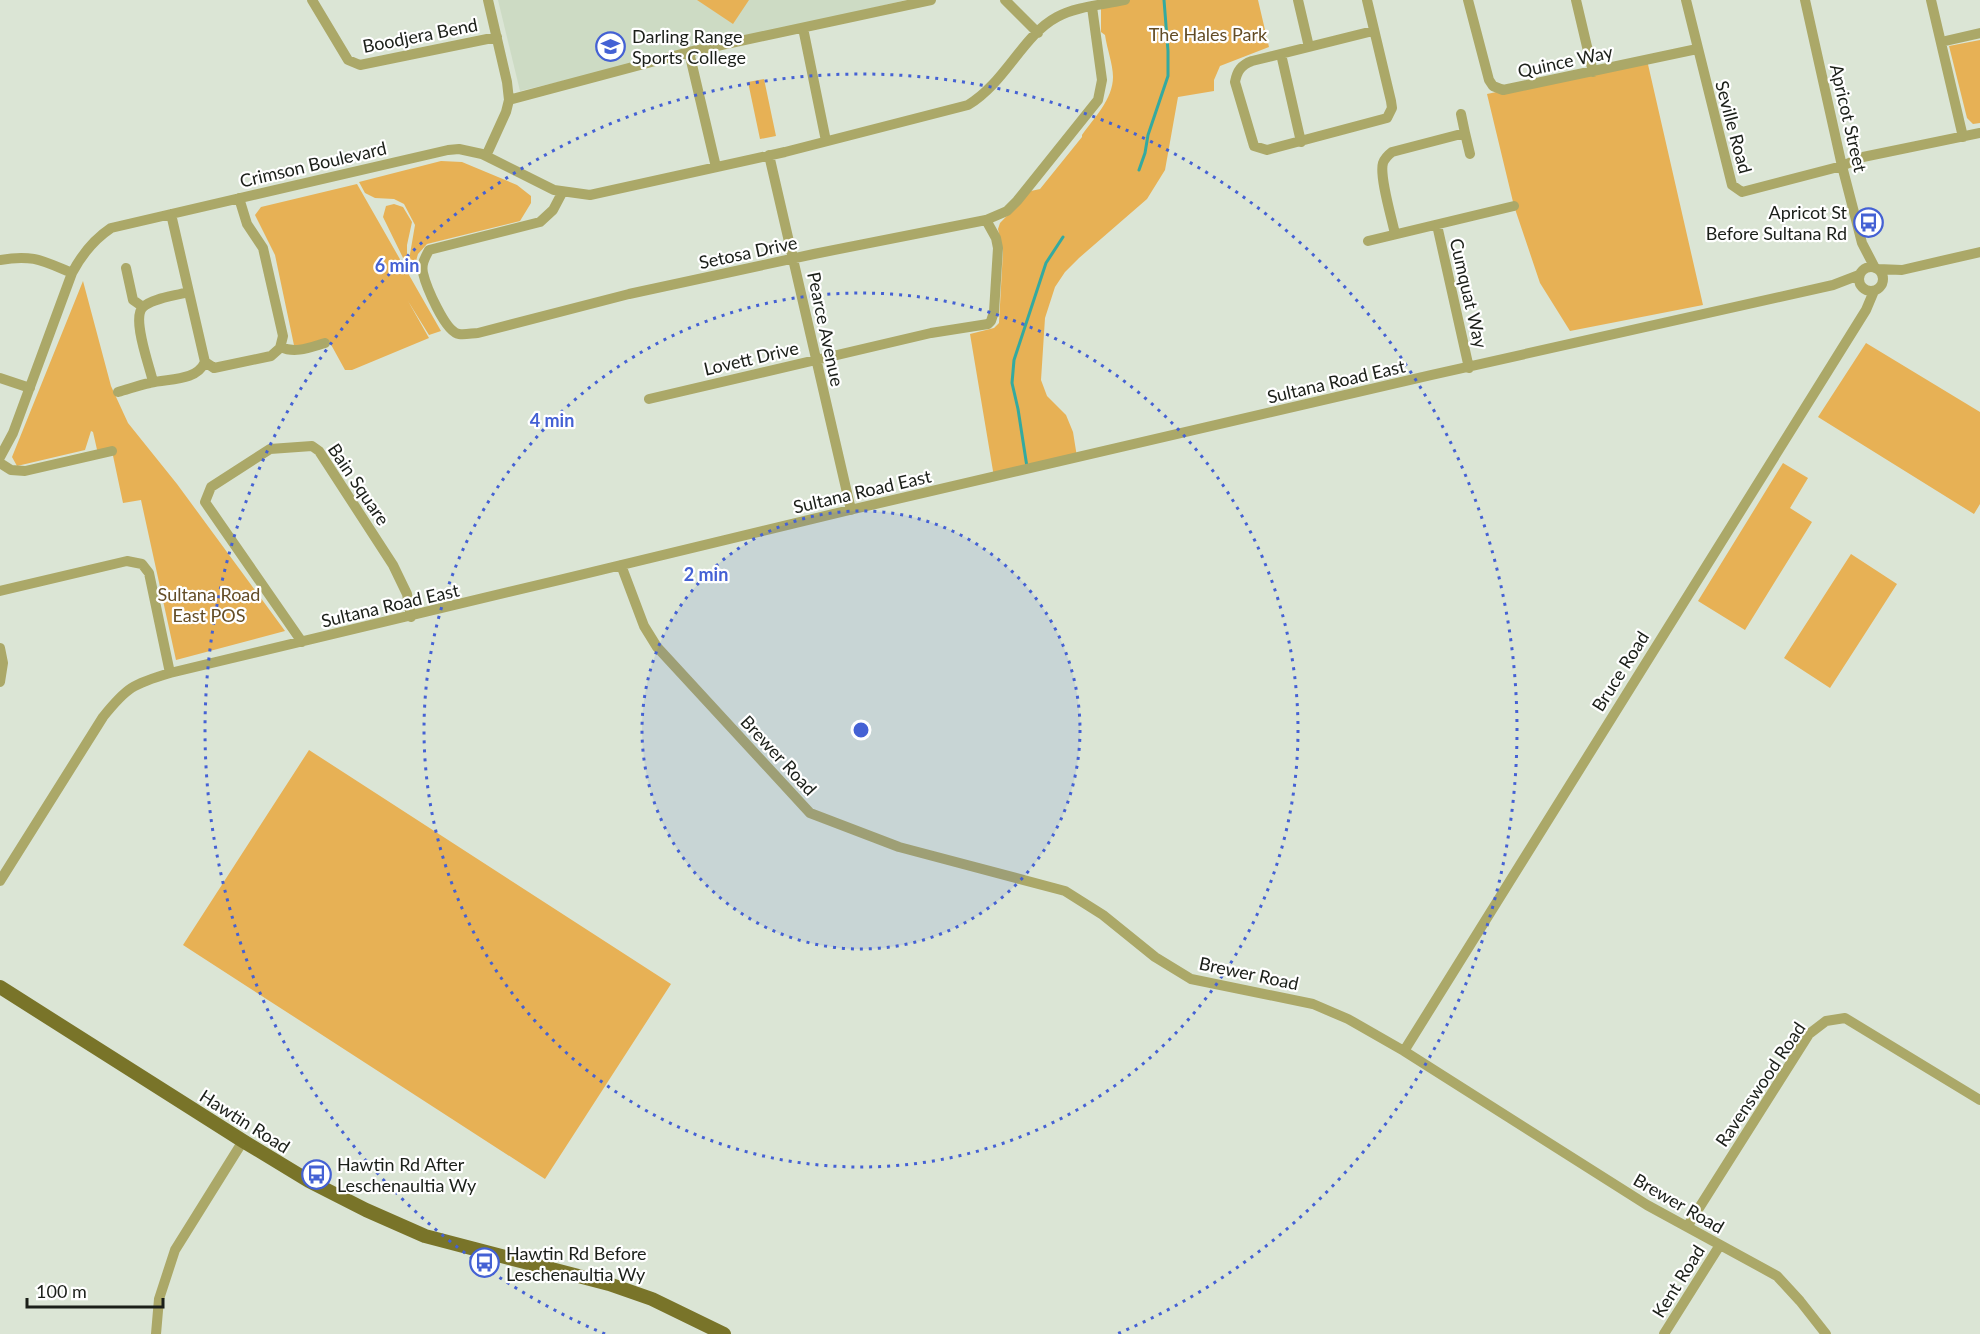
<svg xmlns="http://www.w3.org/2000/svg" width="1980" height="1334" font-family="Lato,sans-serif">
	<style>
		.built { fill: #cddbc4 }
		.green { fill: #e7b155 }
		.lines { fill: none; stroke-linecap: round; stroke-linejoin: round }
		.stream { stroke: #34aaa0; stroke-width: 3 }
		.minor { stroke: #aba868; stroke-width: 10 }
		.major { stroke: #797429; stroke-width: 14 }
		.ring { fill: none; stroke: #4461d4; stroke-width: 3; stroke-dasharray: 3 6 }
		.labels { text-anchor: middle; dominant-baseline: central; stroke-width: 4.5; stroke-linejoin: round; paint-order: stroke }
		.park-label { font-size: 18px; fill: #634c25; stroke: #fff }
		.street-label { font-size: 18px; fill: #1b1f19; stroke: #fff }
		.poi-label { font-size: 18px; fill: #1b1f19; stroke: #fff; text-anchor: start }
		.centre { fill: #4461d4; stroke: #fff; stroke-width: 3 }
		.ring-label { font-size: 18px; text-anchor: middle; font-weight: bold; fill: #4461d4; stroke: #fff; stroke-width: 4.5; stroke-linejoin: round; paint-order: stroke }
	</style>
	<rect width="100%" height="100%" fill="#dbe5d5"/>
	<!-- built -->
	<path class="built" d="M498,0H906L520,91Z"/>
	<!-- green -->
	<path class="green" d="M697,0H749L733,24Z
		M1125,0H1258L1269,47L1220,66L1214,80V91L1178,97L1165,170L1147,199L1079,258L1065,272L1055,287L1045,318L1041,380L1047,396L1066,415L1073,432L1077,457L994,477L970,334L994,328L999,323L1003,251L998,229L1000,223L1031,191L1040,189L1082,137V135C1094,118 1113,99 1113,77C1113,64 1107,49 1105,35L1101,32V5Z
		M1980,40V123L1973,124L1967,118L1949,46Z
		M1647,60L1703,305L1570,331L1540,283L1514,206L1487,94Z
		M764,79L776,136L760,139L748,82Z
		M441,161L462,162L517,185L531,196V203L520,221L427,244L418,254L416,261L409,260L415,225L404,204L394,199L375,198L365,193L359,182Z
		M357,184L441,331L429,335L408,301L429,338L352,370H345L329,341L295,350L275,255L255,215L261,207Z
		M394,204L403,207L412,222L407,245V266L383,217L386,206Z
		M83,281L111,386L128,423L177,484L285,631L176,660L141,500L123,503L112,451L98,454L93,432L91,431L85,450L17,466L12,457Z
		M1866,343L1980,412V504L1974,514L1818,417Z
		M1783,463L1808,478L1790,508L1812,522L1745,630L1698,601Z
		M1851,554L1897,584L1830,688L1784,658Z
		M309,750L671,984L545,1179L183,945Z"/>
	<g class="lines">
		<!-- stream -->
		<path class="stream" d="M1139,170L1145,153L1148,135L1168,76V51L1164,0
			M1027,467L1018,409L1012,383L1014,360L1046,263L1063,237"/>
		<!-- minor -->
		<path class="minor" d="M312,0L348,60L360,65L497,37
			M1005,0L1038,33
			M1298,0L1309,47
			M1367,0L1391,101L1392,108L1387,118L1267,150L1254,146L1235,82C1237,71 1241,65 1252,61L1373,31
			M1468,0L1489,80L1493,86L1503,90L1697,49
			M1576,0L1593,72
			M1686,0L1732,185L1742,192L1842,166L1863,157L1980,133
			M1805,0L1842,166L1862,243L1875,268
			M1931,0L1963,137
			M803,28L826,141
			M1941,42L1980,33
			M689,52L716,167
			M1281,54L1301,142
			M509,100L689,52L931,0
			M1461,114L1465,133
			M769,155L851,510
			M486,156L506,112L509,100L507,82L488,0
			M562,193L553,210L540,222L429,250C425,258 421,264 423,273C426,286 445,332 459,334C465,335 473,333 478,333L629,294L814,254L986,220L1007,211L1017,201L1098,100L1102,80L1092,7
			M171,214L205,362L214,368L271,356L280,348L283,336L263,248L247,224L239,198
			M1437,225L1469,368
			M1395,234C1392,219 1379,176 1383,163C1385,158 1388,155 1392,152L1465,133L1470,154
			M1368,241L1514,206
			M0,260C33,254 43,261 72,273
			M1859 279a12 12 0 1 1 24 0a12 12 0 1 1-24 0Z
			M126,268L133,300L143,307
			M1878,269L1902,270L1980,252
			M281,347C295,354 311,347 325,343
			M0,378L30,388
			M153,382C150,367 131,318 143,307C153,298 175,296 188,292
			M118,392C129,389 139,385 150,383C168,378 196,382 205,362
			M649,399L931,333L988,324L991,321L994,312L998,248L996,238L986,220
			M0,457L13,433L72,273C82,254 93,240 111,228L448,150L459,149L482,154L554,190L590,195L785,152L968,105C1005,83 1023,35 1057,17C1077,6 1104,5 1125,0
			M0,463L11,470L25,471L112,451
			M621,565L644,626L657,647L810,813L899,847L1065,891L1103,915L1155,957L1191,979L1313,1004L1348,1019L1404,1051L1647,1205L1777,1276L1800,1301L1826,1334
			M0,591L127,561L142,564L149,573L170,673
			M302,642L205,502L211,487L270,449L312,446L319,451L393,565L407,594L411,617
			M0,648L3,663L0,682
			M0,881L103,717C127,687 133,684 170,673C398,620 626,563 854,509C1180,432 1506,357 1833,285L1859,275
			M1404,1051L1866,310L1874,291
			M1687,1227L1809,1034L1826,1021L1845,1018L1980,1100
			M156,1334L159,1299L175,1250L243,1141
			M1664,1334L1720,1245"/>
		<!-- major -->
		<path class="major" d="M0,987L243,1141L309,1181L366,1210L425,1236L609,1284L652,1299L724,1334"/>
	</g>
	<!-- distance rings -->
	<circle cx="861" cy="730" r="219" fill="#4461d4" fill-opacity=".12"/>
	<g class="ring">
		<circle cx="861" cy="730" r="219"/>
		<circle cx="861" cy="730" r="437"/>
		<path d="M605 1334A656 656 0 1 1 1117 1334"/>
	</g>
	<!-- icons -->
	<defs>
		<symbol id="school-ring" viewBox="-11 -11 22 22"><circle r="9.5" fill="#fff" stroke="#4461d4" stroke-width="1.5"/><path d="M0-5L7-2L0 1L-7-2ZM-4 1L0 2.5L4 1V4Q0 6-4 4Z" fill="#4461d4"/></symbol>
		<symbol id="bus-ring" viewBox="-11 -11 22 22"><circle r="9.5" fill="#fff" stroke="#4461d4" stroke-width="1.5"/><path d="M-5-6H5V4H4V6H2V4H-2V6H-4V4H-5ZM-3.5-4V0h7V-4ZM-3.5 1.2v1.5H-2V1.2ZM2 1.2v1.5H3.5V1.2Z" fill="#4461d4"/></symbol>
	</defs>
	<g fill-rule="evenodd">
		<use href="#school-ring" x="594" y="30" width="33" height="33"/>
		<use href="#bus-ring" x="1852" y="206" width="33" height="33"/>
		<use href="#bus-ring" x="300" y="1158" width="33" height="33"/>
		<use href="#bus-ring" x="468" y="1246" width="33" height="33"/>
	</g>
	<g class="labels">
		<!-- park labels -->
		<g class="park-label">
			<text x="1208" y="34">The Hales Park</text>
			<text x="209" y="594">Sultana Road<tspan x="209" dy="21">East POS</tspan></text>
		</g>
		<!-- street labels -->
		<g class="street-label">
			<text transform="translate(420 35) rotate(-11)">Boodjera Bend</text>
			<text transform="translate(1565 61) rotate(-12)">Quince Way</text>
			<text transform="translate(1849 118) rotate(77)">Apricot Street</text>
			<text transform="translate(1734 127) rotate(75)">Seville Road</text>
			<text transform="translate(313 164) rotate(-13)">Crimson Boulevard</text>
			<text transform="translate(748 252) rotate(-12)">Setosa Drive</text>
			<text transform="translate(1469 293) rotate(77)">Cumquat Way</text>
			<text transform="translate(826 329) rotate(78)">Pearce Avenue</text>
			<text transform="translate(751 358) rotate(-13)">Lovett Drive</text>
			<text transform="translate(1336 381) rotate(-13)">Sultana Road East</text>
			<text transform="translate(359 484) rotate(56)">Bain Square</text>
			<text transform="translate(862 491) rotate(-13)">Sultana Road East</text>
			<text transform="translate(390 605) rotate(-13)">Sultana Road East</text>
			<text transform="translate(1620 671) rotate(-58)">Bruce Road</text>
			<text transform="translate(779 755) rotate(47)">Brewer Road</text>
			<text transform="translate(1249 973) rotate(12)">Brewer Road</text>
			<text transform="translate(1760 1084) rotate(-56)">Ravenswood Road</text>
			<text transform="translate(245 1121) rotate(32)">Hawtin Road</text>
			<text transform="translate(1679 1203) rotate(30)">Brewer Road</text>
			<text transform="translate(1678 1281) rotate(-58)">Kent Road</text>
		</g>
		<!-- poi labels -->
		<g class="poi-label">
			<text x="632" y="36">Darling Range<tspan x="632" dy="21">Sports College</tspan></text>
			<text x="1847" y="212" text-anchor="end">Apricot St<tspan x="1847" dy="21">Before Sultana Rd</tspan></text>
			<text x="337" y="1164">Hawtin Rd After<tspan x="337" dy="21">Leschenaultia Wy</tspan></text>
			<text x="506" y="1253">Hawtin Rd Before<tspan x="506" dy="21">Leschenaultia Wy</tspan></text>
		</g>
	</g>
	<circle cx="861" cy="730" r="9" class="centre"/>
	<g class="ring-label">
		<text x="397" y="272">6 min</text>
		<text x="552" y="427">4 min</text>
		<text x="706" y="581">2 min</text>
	</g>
	<!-- scale -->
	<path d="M27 1298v9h136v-9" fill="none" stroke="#1b1f19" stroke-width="3"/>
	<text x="36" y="1298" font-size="18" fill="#1b1f19" stroke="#ffffff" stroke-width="4.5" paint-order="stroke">100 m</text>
</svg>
